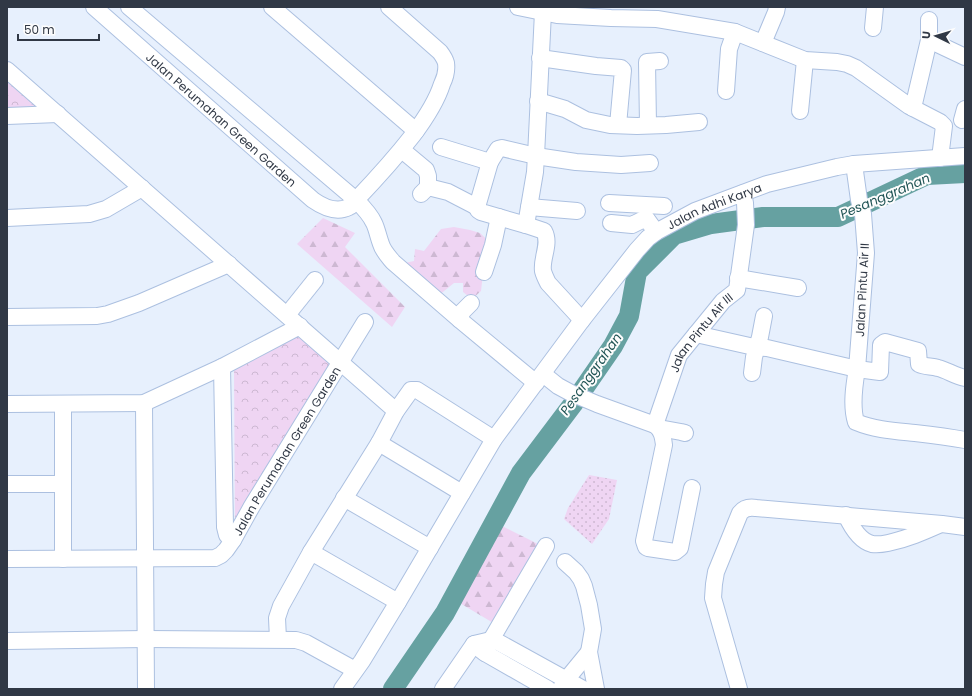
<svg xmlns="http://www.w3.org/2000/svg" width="972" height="696" font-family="Poppins,sans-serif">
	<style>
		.grass { fill: url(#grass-dots) }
		.forest { fill: url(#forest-firs) }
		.park { fill: url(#park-crowns) }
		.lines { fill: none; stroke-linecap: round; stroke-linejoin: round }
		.river { stroke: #66a1a1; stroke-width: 20 }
		.minor-casing { stroke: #acc0e0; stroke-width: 18 }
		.minor { stroke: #fff; stroke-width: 16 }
		.labels { text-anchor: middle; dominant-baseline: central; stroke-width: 4; stroke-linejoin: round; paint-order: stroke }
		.street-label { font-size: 12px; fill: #303845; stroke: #fdfdfd }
		.water-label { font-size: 13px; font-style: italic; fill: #205455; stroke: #fdfdfd }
	</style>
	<defs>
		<pattern id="grass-dots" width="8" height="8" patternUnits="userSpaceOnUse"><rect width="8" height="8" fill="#efd5f3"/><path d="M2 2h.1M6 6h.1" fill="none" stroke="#cdb8d2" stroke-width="1.8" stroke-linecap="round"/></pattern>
		<pattern id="forest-firs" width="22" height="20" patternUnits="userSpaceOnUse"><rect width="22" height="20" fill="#efd5f3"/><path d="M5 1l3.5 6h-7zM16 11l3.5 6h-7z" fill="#cdb8d2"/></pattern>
		<pattern id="park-crowns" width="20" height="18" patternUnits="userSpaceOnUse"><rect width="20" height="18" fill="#efd5f3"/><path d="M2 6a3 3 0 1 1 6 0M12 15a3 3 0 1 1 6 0" fill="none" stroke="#cdb8d2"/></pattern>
	</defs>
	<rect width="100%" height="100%" fill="#e7f0fd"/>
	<!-- grass -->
	<path class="grass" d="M589,475L617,480L609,519L592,544L564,519L568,508Z"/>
	<!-- forest -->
	<path class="forest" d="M323,218L355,233L345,247L405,307L392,327L297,244Z
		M454,227L470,230L480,233L495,247L484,265L481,291L472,299L463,292V283H454L438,296L400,264L414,261L415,249L424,251L441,229Z
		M500,525L546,548L495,624L458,602Z"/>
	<!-- park -->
	<path class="park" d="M7,80L44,113L7,114Z
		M295,329L335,360L235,533L234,370Z"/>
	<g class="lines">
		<!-- river -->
		<path class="river" d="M393,689L445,613L521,473L573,404L613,346L629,316L637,272L674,235L711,224L763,217H838L927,175L965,173"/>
		<defs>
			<g id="minor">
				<path id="s1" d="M94,7L313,200C323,207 337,213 349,207C352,206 354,203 356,200C376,179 395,158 413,135C425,119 436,103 442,84C445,78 447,70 446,63C445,59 443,56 440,52L389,7"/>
				<path d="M129,7L356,200C363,207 370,214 374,223C377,229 378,236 381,244C383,251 388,256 393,262L460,320L536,383"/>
				<path d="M272,7L416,131"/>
				<path d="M518,7L557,15L611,18L657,19L735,32L805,60L837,62L847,64L856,68L909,106L940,122L944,126L940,158"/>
				<path d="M873,28L875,7"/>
				<path d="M929,40L965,57"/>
				<path d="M763,43L776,12L777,7"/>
				<path d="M540,58L596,66L621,68L623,70L618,125"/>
				<path d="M7,70L396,411"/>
				<path d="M726,91L729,49L735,32"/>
				<path d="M538,101L565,109L586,120L610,125L637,126L666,125L699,122"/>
				<path d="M913,108L929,40V20"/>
				<path d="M800,111L805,60"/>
				<path d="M7,116L58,114"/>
				<path d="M962,120L965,109"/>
				<path d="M648,125L647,62L660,61"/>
				<path d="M441,147L490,162L498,149L502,148L536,156L576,162L621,165L650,163"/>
				<path d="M402,150L426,170L428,176V187L421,194"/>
				<path d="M490,162L477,207L478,210L481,212L526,225L544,231C551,244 541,258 543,271C544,275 546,279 548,283L582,320"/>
				<path d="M854,164L859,200L863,214L866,253L857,369C854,386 851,406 856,422C875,430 895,431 915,433C932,435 948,437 965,440"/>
				<path d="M428,187L448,192L477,207"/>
				<path d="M609,203L664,206"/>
				<path d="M529,207L577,211"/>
				<path d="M7,218L89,214L106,209L142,188"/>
				<path d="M611,223L632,225L646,218L656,232"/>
				<path d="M526,225L535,172L536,156L543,12"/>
				<path d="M484,272L493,245L499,217"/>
				<path d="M738,278L798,288"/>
				<path d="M287,315L315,280"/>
				<path d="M7,317L97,316L108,314L139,303L229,264"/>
				<path d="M460,320L462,312L471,303"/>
				<path d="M696,334L754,347L767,348L857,369L880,372L881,345L885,342L918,351L919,364C925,367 931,366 938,368C947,370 955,376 965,378"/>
				<path d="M222,367L225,527L227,535L233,540"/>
				<path d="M752,373L754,357L760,337L764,316"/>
				<path d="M543,374L558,386L571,393L597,404L655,425C662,430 663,437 664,445L644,541L646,547L648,548L675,552L680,548L692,488"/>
				<path d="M144,403L146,689"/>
				<path d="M7,404L144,403L222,367L300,326"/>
				<path d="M63,404V559"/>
				<path id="s2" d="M655,425L679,355L723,301L737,290L746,225L745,203L743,193"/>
				<path d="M659,428L681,432L685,433"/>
				<path d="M379,443L462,493"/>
				<path d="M7,484H63"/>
				<path d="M344,498L430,548"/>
				<path d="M846,515C851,526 860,541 872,544C878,545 883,544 888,543C907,539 923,532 941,524"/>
				<path d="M311,552L398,602"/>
				<path id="s3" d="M7,559L215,558L221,555L226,550L233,540L252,506L365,322"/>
				<path d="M565,562L576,572L581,579L584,586L589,605L593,629L589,652L596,689"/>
				<path d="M278,639L277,618L281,606L311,552L379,443L396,411L411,390H417L494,439"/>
				<path d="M7,641L145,639L296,640L306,643L355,670"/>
				<path d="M474,644L491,640L496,641L583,689"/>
				<path d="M477,647L485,653L548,689"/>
				<path d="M485,653L491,640L546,546"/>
				<path d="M561,688L566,680L589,652"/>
				<path id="s4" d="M342,689L362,661L398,602L494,439L582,320L637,250L648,238L656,232L695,211L767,184L837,167L854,164L965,156"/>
				<path d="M443,689L474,644"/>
				<path d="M739,689L713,598L714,584L716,572L740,513C744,508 750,507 756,508L942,524L965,527"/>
			</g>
		</defs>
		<!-- minor casing -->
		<use href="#minor" class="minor-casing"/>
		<!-- minor -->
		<use href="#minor" class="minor"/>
	</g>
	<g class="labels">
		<!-- street labels -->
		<g class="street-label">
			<text stroke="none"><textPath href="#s1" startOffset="170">Jalan Perumahan Green Garden</textPath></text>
			<text stroke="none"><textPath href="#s4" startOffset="620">Jalan Adhi Karya</textPath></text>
			<text transform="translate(862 290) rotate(-87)">Jalan Pintu Air II</text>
			<text stroke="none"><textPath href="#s2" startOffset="105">Jalan Pintu Air III</textPath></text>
			<text stroke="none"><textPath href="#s3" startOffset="338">Jalan Perumahan Green Garden</textPath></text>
		</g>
		<!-- water labels -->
		<g class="water-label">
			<text transform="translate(885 196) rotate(-23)">Pesanggrahan</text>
			<text transform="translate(591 374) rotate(-55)">Pesanggrahan</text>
		</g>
	</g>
	<!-- border -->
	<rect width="972" height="696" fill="none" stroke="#303845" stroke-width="16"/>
	<!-- north arrow -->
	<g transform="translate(936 36) rotate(275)" stroke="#fdfdfd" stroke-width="3" paint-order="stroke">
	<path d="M0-3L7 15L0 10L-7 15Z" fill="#303845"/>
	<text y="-6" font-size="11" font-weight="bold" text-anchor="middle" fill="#303845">U</text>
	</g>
	<!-- scale -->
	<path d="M18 34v6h81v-6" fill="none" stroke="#303845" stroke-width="2"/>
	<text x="24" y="34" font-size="12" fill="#303845" stroke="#fdfdfd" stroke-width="3" paint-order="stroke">50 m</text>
</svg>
